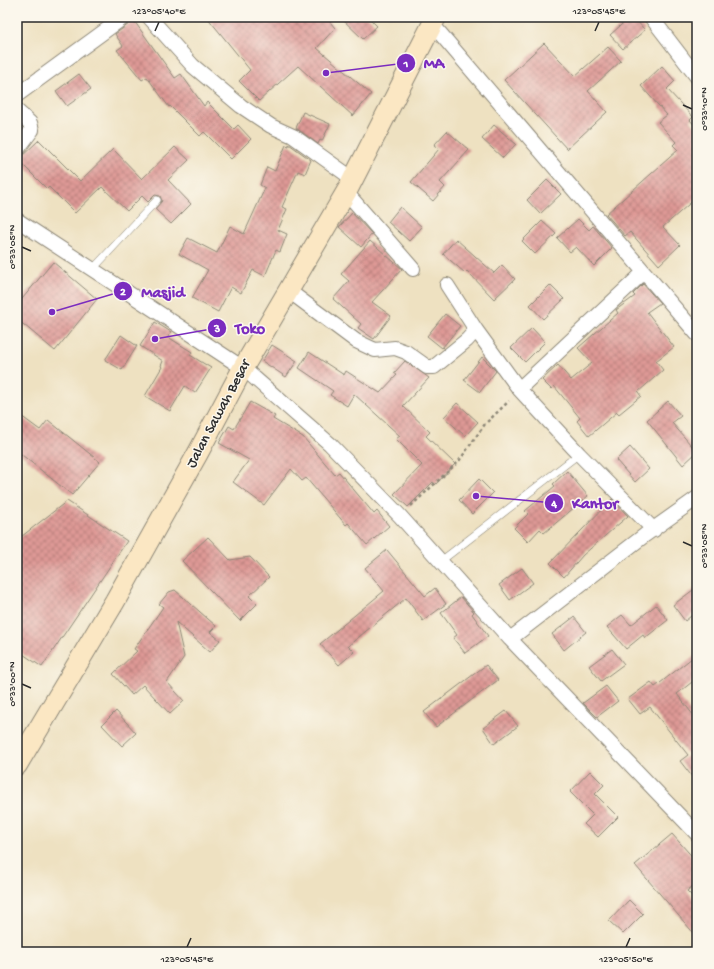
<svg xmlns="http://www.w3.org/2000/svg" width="714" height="969" font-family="'Gochi Hand',sans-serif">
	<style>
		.building { fill: url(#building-cross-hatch) }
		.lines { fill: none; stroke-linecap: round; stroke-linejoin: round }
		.service-casing { stroke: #8c8676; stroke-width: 8 }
		.minor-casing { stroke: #8c8676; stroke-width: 16 }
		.secondary-casing { stroke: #8c8676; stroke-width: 22 }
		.path { stroke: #8c8676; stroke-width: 2.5; stroke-dasharray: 3 3; stroke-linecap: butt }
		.service { stroke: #fff; stroke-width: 7 }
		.minor { stroke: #fff; stroke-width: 14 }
		.secondary { stroke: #fbe7c3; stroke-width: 20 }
		.ticks { fill: none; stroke: #2b2b2b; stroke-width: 1.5 }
		.labels { text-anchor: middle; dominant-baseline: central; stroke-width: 3; stroke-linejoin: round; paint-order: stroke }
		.street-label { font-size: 15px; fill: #2b2b2b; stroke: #fbf7ec }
		.leader { fill: none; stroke: #7b2cbf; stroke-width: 1.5 }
		.callout-dot { fill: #7b2cbf; stroke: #fbf7ec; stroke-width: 1.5 }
		.mark-label { font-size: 12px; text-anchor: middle; font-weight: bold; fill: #fff }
		.callout-label { font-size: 16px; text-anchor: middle; font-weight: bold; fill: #7b2cbf; stroke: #fbf7ec; stroke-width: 3; stroke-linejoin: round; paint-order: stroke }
		.neatline { fill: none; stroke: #2b2b2b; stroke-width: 1.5 }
		.ticks-label { font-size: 10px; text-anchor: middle; fill: #2b2b2b }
	</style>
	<defs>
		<pattern id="building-cross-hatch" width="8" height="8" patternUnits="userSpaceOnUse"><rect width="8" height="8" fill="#de9995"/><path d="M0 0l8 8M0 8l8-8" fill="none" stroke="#b47d7a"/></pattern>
	</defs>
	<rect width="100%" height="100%" fill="#fbf7ec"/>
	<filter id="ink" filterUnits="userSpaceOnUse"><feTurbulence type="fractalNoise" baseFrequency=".025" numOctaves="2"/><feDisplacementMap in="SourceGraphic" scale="8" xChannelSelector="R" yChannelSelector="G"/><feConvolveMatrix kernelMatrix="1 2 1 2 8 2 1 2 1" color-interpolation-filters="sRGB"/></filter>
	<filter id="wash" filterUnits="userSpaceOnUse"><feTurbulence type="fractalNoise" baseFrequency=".012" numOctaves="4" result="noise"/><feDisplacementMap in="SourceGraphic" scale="16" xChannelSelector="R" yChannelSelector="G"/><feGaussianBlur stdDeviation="0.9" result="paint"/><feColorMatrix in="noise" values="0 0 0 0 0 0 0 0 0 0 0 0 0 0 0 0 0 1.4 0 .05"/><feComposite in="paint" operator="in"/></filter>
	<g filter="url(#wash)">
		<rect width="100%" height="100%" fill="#eee1c1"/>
		<g id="blocks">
			<!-- building -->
			<path class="building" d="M207,17H326L335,28L317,48L371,94L353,116L298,66L259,101L239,81L250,70Z
				M340,17H368L377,26L363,39Z
				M630,17H633L645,30L623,49L610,35Z
				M132,18L175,78L181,74L204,106L207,102L234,129L238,125L251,139L231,159L204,132L200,136L170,106L169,107L147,77L142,80L117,50L123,46L115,34L129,24Z
				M544,43L575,76L608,47L621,61L588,91L607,112L567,149L504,80Z
				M662,66L675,81L667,89L693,117L690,120L697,128V197L663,227L680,245L659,265L630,232L625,236L606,214L678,150L673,145L676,142L658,122L667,115L641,86Z
				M79,74L91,89L67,106L56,91Z
				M303,112L330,124L322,141L320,140L318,144L296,128Z
				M494,125L516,144L503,158L482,139Z
				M447,131L469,150L440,182L445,187L433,201L411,182L439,149L434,145Z
				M39,140L80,181L113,149L142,179L175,147L189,160L168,180L191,204L171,224L155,209L162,201L160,196L155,195L148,202L142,196L127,211L102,187L75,213L49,187L47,189L18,160Z
				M289,144L311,160L305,174L298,171L282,207L287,209L278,230L287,234L280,252L276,250L265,276L253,270L241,293L231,287L218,312L192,298L208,270L179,254L188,238L217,253L230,226L244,234L265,188L260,185L267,167L275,171L286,145L289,146Z
				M547,180L561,194L540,214L527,200Z
				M400,207L422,227L409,241L388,222Z
				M352,213L372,234L361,247L339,227Z
				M578,219L589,230L593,226L612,248L594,266L576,247L570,252L557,238Z
				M542,221L556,234L535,254L522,241Z
				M456,239L494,273L502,265L515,279L494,299L467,271L465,273L443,254Z
				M370,241L402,269L372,302L391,316L374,339L358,328L361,324L333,299L349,281L341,274Z
				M53,262L97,299L55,351L17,319V305Z
				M643,284L660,303L647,312L674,347L656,361L663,370L638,392L641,396L619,414L617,412L589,436L577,421L580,418L554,386L551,389L542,380L558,365L571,380L592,363L578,348L618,313L616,310L635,296L633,294Z
				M550,285L564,299L543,319L530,305Z
				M445,314L460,326L442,348L427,336Z
				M155,322L171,332L168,337L192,352L190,355L211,368L195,393L185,386L170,411L145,396L162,367L161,366L163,361L140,346Z
				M532,328L545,342L525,362L511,348Z
				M121,335L137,346L122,370L105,360Z
				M272,345L297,361L286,377L262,361Z
				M309,352L344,375L346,371L380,393L397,375L394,373L405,361L425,375L429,378L403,406L430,432L426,436L455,464L435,485L433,482L408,507L394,494L422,465L396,439L400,436L354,394L347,406L330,395L333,391L299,368Z
				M482,357L496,371L480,392L464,380Z
				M668,401L681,416L672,423L697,452L683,465L647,420Z
				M250,402L275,416L273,419L303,437L335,475L339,472L374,514L377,511L389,526L367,545L348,523L346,525L306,478L302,481L291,469L264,505L233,482L249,460L219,443L229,426L234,429Z
				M457,403L478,422L465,436L444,417Z
				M17,413L40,430L48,420L100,462L72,495L17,451Z
				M630,447L649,469L635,482L616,460Z
				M567,471L588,496L544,533L540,529L528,542L514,528L528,514L525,511L555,486L553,484Z
				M479,479L493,493L472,514L459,500Z
				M612,499L628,516L583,555L564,577L550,563Z
				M67,501L127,541L42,667L17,650V540Z
				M208,537L230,560L250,557L269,577L249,596L257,604L240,621L182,561Z
				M387,550L425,596L435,588L446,604L423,621L406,598L348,646L354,652L339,665L320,644L384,591L365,568Z
				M522,568L533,583L510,600L499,585Z
				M697,587V611L685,621L673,605Z
				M175,590L216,626L210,632L220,640L210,652L176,622L184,657L167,682L184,701L170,714L143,685L132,695L113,674L137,651L134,649L163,607L159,604L169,592Z
				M461,597L474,612L472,614L488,636L465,653L453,638L457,635L441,613Z
				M656,605L668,620L645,638L643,635L626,649L607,627L622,615L631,625Z
				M574,617L586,632L564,650L552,634Z
				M612,649L624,664L601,681L589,666Z
				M697,654V678L677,694L697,720V783L680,761L688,755L650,707L640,714L628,699L651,682L655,687Z
				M486,665L498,680L436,727L424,712Z
				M606,686L618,701L597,717L583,703Z
				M116,711L136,733L122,746L102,725Z
				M506,711L518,726L494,744L483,728Z
				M590,771L604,785L595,794L618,817L598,837L584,824L593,815L570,792Z
				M672,834L697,862V882L687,891L697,901V937L635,865Z
				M629,900L643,914L623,934L609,921Z"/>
		</g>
	</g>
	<g filter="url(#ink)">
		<use href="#blocks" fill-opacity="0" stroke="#8c8676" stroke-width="1"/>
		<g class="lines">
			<defs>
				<path id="service" d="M92,270L157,200
					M441,561L579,454"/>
				<path id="minor" d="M149,17L193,66L241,106L271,126L293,136L353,179
					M651,17L697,77
					M433,25L697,334
					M17,95L124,17
					M17,111L30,123L32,130L17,150
					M346,192L413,269
					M17,220L243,368L330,444L400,516L510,639L697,834
					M447,285L476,330
					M289,291L356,341L375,350L395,348L406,352L427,367H434L467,340L476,330L519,389L579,454L654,530
					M519,389L644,272
					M510,639L645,535L697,498"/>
				<path id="secondary" d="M17,765L115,601L198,453L243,368L348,189L436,17"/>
			</defs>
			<!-- service casing -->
			<use href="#service" class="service-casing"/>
			<!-- minor casing -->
			<use href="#minor" class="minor-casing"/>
			<!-- secondary casing -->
			<use href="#secondary" class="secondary-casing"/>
			<!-- path -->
			<path class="path" d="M411,506L459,461L485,424L509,401"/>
			<!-- service -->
			<use href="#service" class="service"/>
			<!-- minor -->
			<use href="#minor" class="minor"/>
			<!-- secondary -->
			<use href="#secondary" class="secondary"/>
		</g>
	</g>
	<!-- ticks -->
	<path class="ticks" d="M155,31L159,22M595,31L599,22M683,105L692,109M22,247L31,251M683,542L692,546M22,684L31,688M187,947L191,938M626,947L630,938"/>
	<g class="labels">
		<!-- street labels -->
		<g class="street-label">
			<text transform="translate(219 414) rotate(-62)">Jalan Sawah Besar</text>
		</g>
	</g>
	<!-- callouts -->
	<path class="leader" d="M326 73L406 63M52 312L123 291M155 339L217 328M476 496L554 503"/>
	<g class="callout-dot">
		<circle cx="326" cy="73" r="4"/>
		<circle cx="52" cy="312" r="4"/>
		<circle cx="155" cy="339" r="4"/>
		<circle cx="476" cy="496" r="4"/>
		<circle cx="406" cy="63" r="10"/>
		<circle cx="123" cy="291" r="10"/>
		<circle cx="217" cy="328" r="10"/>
		<circle cx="554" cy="503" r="10"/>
	</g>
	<g class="mark-label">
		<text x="406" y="67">1</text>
		<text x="123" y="295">2</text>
		<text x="217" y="332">3</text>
		<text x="554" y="507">4</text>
	</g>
	<g class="callout-label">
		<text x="434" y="68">MA</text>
		<text x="163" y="297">Masjid</text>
		<text x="250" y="333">Toko</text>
		<text x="595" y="508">Kantor</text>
	</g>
	<!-- margin -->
	<rect width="714" height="969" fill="none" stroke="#fbf7ec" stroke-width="44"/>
	<rect x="22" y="22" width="670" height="925" class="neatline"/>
	<g class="ticks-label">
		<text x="159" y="14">123°05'40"E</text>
		<text x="599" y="14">123°05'45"E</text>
		<text transform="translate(703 109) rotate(-90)" y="4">0°33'10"N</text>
		<text transform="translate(11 247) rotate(-90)" y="4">0°33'05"N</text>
		<text transform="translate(703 546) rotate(-90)" y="4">0°33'05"N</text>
		<text transform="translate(11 684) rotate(-90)" y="4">0°33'00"N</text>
		<text x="187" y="962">123°05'45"E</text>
		<text x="626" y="962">123°05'50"E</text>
	</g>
</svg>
